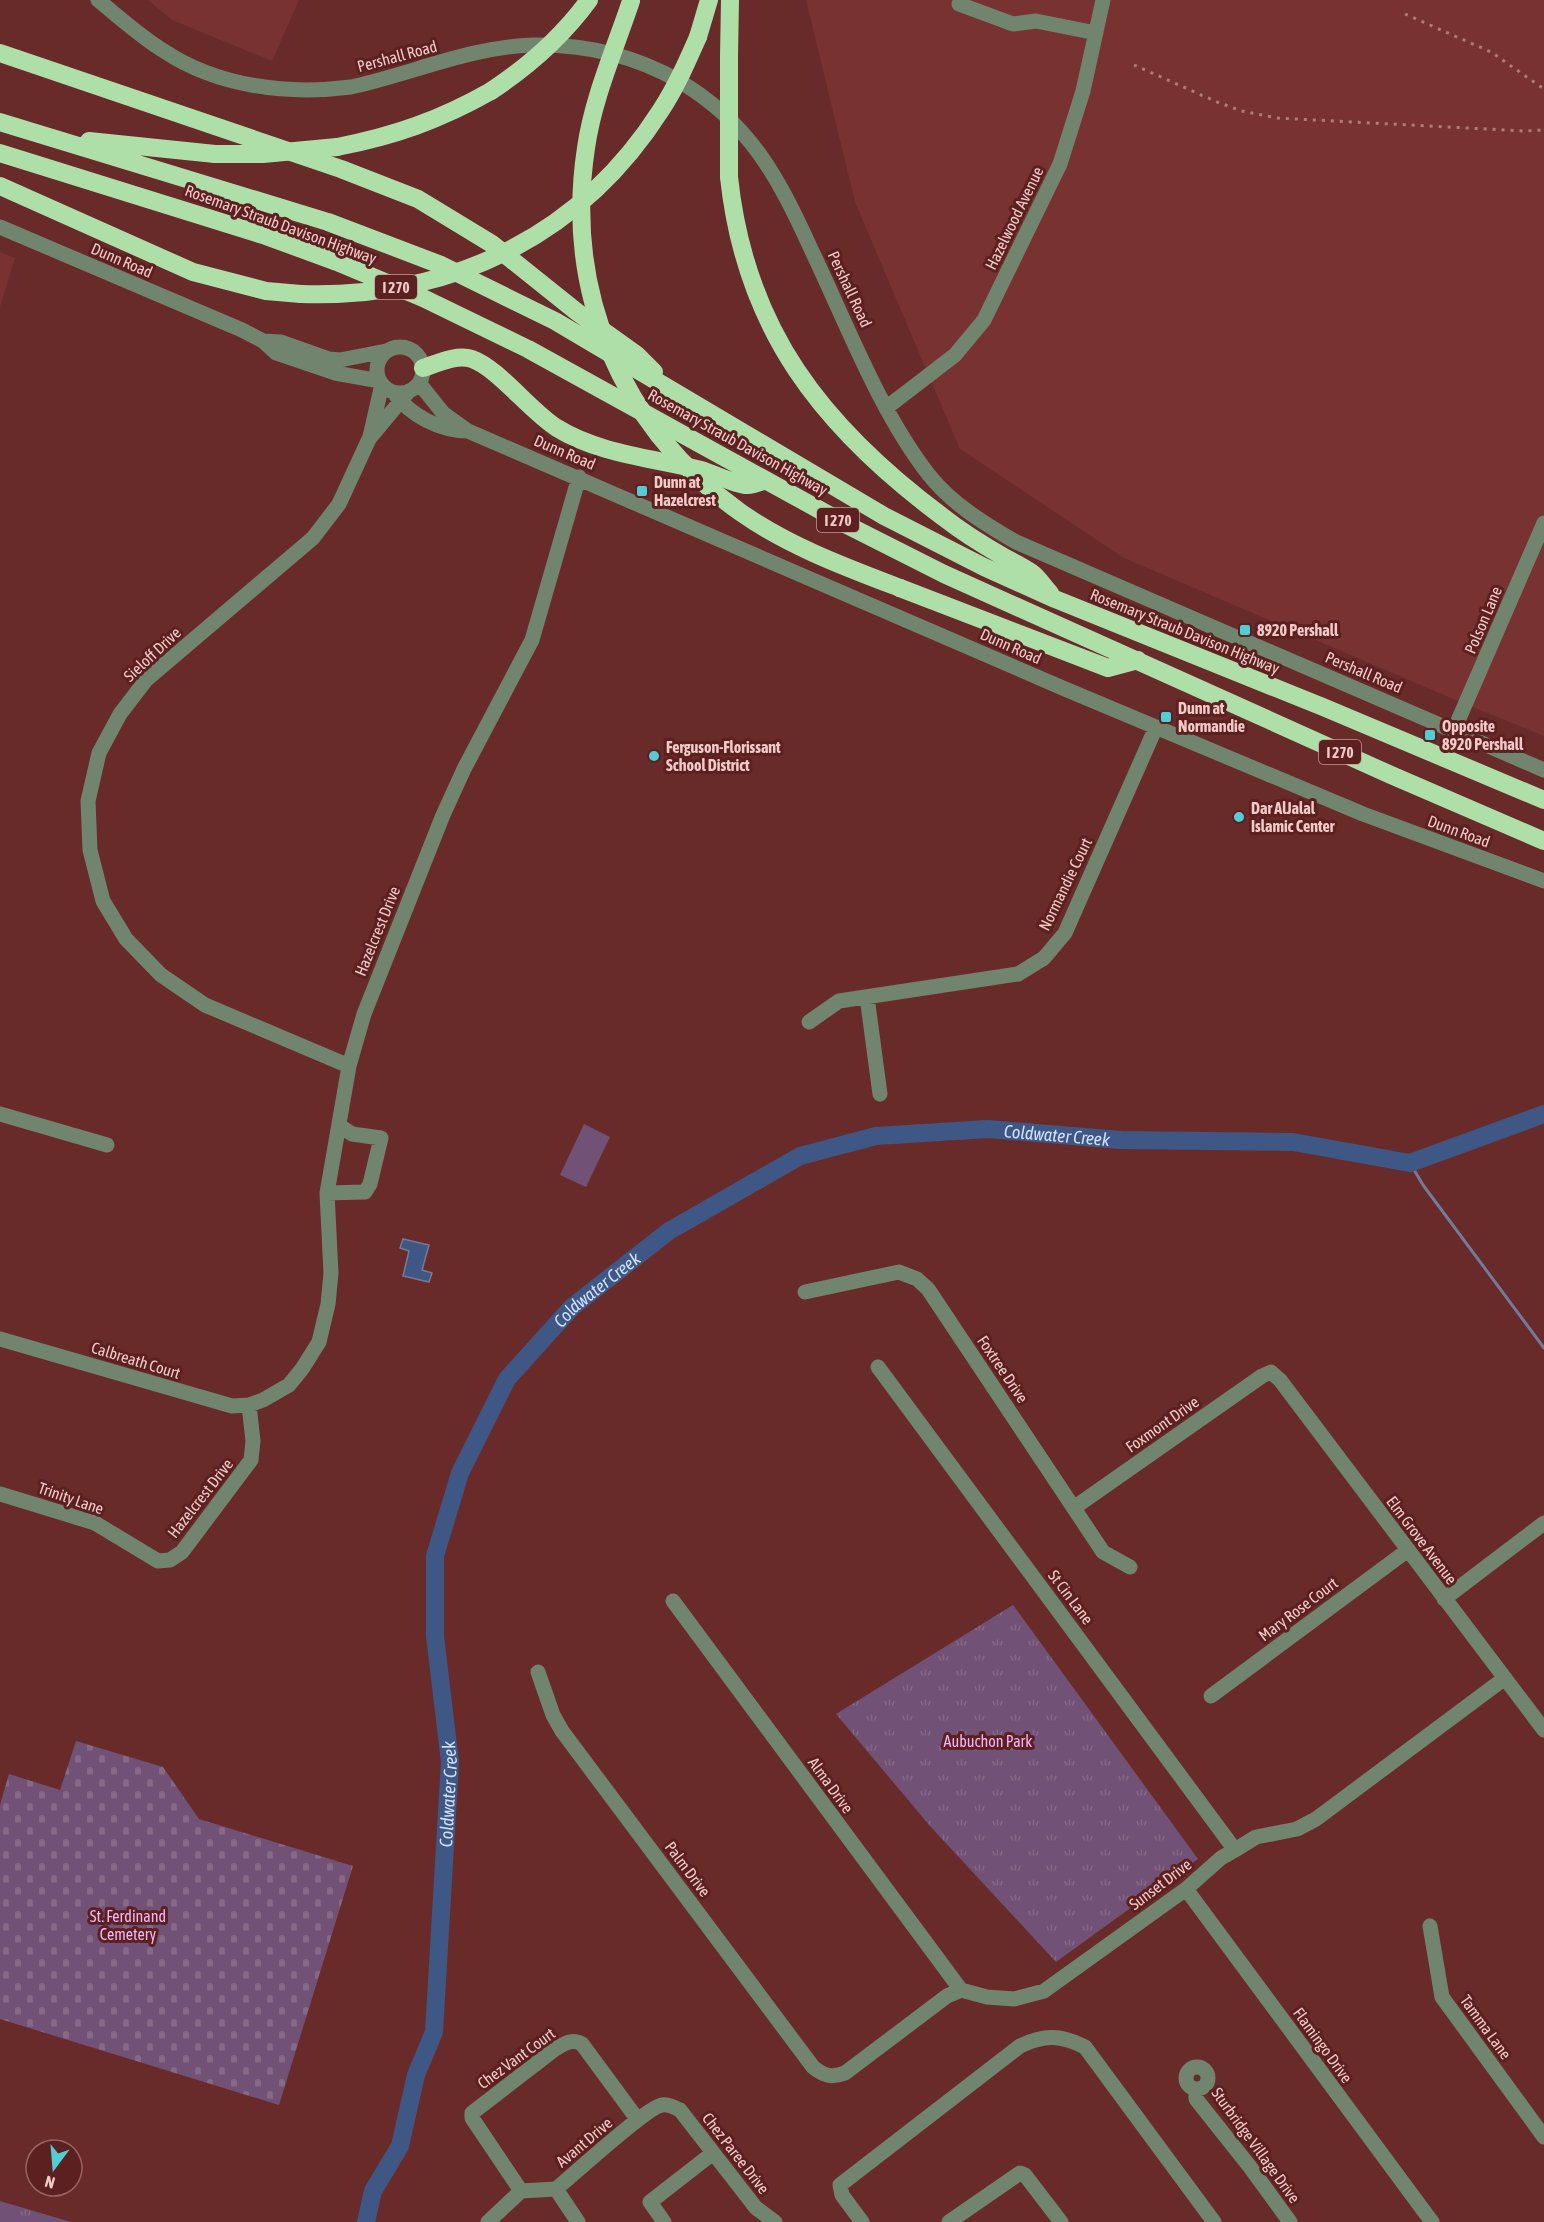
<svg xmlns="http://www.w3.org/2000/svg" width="1544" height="2222" font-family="'Asap Condensed',sans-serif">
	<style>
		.built { fill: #783232 }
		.green { fill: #715175 }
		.cemetery { fill: url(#cemetery-stones) }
		.park { fill: url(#park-tufts) }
		.water { fill: #3f5784; stroke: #747a98; stroke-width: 1.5 }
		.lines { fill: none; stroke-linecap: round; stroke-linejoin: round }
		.stream { stroke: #747a98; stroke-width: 3 }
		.river { stroke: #3f5784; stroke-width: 18 }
		.minor { stroke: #70846e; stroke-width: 15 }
		.highway { stroke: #aedfa9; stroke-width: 18 }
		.rail { stroke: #ae7c7a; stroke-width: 3; stroke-dasharray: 3 6; stroke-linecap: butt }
		.highway-bridge { stroke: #aedfa9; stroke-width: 18 }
		.poi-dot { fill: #52ccd5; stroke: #5c2020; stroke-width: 2 }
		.labels { text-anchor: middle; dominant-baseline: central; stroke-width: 6; stroke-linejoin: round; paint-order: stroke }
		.shield { fill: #5c2020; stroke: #c49795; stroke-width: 1.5 }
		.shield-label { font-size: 15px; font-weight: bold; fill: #f1cac7 }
		.street-label { font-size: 16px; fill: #f1cac7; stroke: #5c2020 }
		.poi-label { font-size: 16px; font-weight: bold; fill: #f1cac7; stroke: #5c2020; text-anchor: start }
		.park-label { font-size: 16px; fill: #f1b6f9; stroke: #5c2020 }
		.water-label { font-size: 18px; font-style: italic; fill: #d0e1fe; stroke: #5c2020 }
	</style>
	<defs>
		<pattern id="cemetery-stones" width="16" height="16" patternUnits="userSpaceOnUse" patternTransform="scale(1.5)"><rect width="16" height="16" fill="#715175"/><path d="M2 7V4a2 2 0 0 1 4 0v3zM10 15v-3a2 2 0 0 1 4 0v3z" fill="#866987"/></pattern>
		<pattern id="park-tufts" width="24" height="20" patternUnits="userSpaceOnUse" patternTransform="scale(1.5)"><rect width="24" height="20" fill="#715175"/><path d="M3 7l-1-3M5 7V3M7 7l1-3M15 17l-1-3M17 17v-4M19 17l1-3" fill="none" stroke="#866987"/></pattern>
	</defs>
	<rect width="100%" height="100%" fill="#682b2a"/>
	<!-- built -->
	<path class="built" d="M148,0H299L272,61L172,20Z
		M806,0H1544V736L1458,701L1124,558L960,449L855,202Z
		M0,252L15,258L0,307Z"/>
	<!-- green -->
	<path class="green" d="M584,1124L610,1137L586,1187L560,1175Z"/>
	<!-- cemetery -->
	<path class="cemetery" d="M76,1741L163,1767L199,1819L353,1866L279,2105L0,2019V1805L9,1774L60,1790Z"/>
	<!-- park -->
	<path class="park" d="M1013,1605L1198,1859L1056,1962L930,1826L836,1714Z
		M0,2201L71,2222H0Z"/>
	<!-- water -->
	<path class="water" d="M403,1239L429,1245L422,1270L432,1273L429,1282L403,1276L409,1251L400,1248Z"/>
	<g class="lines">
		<!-- stream -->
		<path class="stream" d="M1410,1163L1423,1185L1544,1348"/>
		<!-- river -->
		<path class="river" id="s1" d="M366,2222L373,2191L400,2146L416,2075L434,2032L450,1762L435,1636V1556L460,1473L507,1379L572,1307L669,1231L800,1156L876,1136L988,1129L1121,1140L1293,1142L1410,1163L1544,1114"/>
		<!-- minor -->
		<path class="minor" d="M98,0C119,17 141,37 164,51C218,87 288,95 351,87C411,74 470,47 532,45C583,44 634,55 679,81C750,123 778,177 811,249C846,322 879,411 929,475C952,504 985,524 1016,542L1544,770
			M959,4L1013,24L1036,21L1096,33
			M0,227L242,330L263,341L276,353L335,373L380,381
			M263,341L281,342L329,359L340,360L386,351
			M377 370a23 23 0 1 1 46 0a23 23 0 1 1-46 0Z
			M419,383L443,413L468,431L1065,689L1363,814L1544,881
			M394,393C411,416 440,431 468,431
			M886,408L955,355L984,320L1060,164L1083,91L1103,0
			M370,437L382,384
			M1454,730L1544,523
			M867,997L880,1094
			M809,1022L839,1001L1018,974L1044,958L1065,933L1156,727
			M349,1066L205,1005L161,975L126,939L103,901L90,850L88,801L99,753L120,714L146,680L313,538L339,504L369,439L409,391
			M0,1114L107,1145
			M327,1193L365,1192L370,1184L381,1138L352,1134L340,1126
			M805,1292L899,1272L917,1279L928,1289L1103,1552L1130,1567
			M0,1339L232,1406L249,1405L263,1400L289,1385L302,1369L319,1342L328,1304L331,1273L327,1193L349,1066L364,1014L443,815L464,769L532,640L579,477
			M878,1367L1235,1850
			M0,1494L95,1523L158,1561L170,1560L182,1552L251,1460L253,1441L249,1405
			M1075,1507L1262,1376L1271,1372L1280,1380L1544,1730
			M1444,1599L1544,1523
			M673,1601L961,1990
			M538,1672L553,1715L562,1731L813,2067C824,2076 832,2078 845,2073L947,1996L961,1990L987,1997L1014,1999L1044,1991L1186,1889L1221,1858L1235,1850L1256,1837L1297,1829L1316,1819L1505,1678
			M1211,1696L1408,1550
			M1186,1889L1432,2222
			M1430,1926L1442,1997L1544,2137
			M1186 2078a11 11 0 1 1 22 0a11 11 0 1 1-22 0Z
			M1196,2089V2099L1250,2167L1290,2222
			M521,2191L472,2118V2113L555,2049C564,2044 572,2038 582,2044L638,2120
			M488,2222L521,2191L556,2189
			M578,2222L556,2189C573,2175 647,2107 662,2105C668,2104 674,2107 680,2110L756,2208L775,2222
			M664,2222L650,2202L713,2153
			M862,2222L842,2195L840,2185L1020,2046C1045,2034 1061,2035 1085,2047L1214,2222
			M949,2222L1020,2173L1025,2175L1061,2222"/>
		<!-- highway -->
		<path class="highway" d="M698,37L709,0
			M0,53L341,169L418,199L492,244L577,312L637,355L654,372
			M729,57L730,0
			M0,122L328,222L441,265L555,321L884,516L984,567L1055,599L1323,707L1544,800
			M89,141L215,154
			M337,147C394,136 440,120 491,91
			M0,153L266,236L337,262L423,298L528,349L847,525L944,574L1391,775L1544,841
			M729,177C745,329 822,427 943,517C962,532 983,545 1004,557C1013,562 1024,567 1032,573C1039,578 1044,587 1050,593
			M0,186L193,272L266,291L301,294
			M423,368C438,363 457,354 472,359C498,368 531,412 557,428C599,454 653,458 701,470C712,473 739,486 748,485C754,485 760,482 766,480
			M900,588L1108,668L1138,660"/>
		<!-- rail -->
		<path class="rail" d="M1405,14L1491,52L1544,89
			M1134,65L1217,102L1242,111L1277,118L1524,131L1544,130"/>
		<!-- highway-bridge -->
		<path class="highway-bridge" d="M631,1C615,49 593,98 586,148C564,292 621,427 740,512C788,546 845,567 900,588
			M491,91C529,66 562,37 589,0
			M215,154H263L337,147
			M729,177V57
			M301,294C450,299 580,237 661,110C676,87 687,62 698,37"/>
	</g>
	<!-- markers -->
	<g class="poi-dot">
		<rect x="636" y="485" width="12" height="12" rx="3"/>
		<rect x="1239" y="624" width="12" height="12" rx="3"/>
		<rect x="1160" y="711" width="12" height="12" rx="3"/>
		<rect x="1424" y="729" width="12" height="12" rx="3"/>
		<circle cx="654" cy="756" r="6"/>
		<circle cx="1239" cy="817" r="6"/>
	</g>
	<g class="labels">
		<!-- shield labels -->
		<g class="shield">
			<rect x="375" y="275" width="42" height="24" rx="4.5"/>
			<rect x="817" y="508" width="42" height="24" rx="4.5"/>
			<rect x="1319" y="740" width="42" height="24" rx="4.5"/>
		</g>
		<g class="shield-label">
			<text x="396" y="287">I 270</text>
			<text x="838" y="520">I 270</text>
			<text x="1340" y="752">I 270</text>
		</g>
		<!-- street labels -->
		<g class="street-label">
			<text transform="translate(397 56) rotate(-15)">Pershall Road</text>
			<text transform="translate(1014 218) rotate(-64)">Hazelwood Avenue</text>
			<text transform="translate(281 224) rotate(20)">Rosemary Straub Davison Highway</text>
			<text transform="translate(122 260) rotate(23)">Dunn Road</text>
			<text transform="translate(850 289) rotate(65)">Pershall Road</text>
			<text transform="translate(738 442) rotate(29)">Rosemary Straub Davison Highway</text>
			<text transform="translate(565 452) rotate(23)">Dunn Road</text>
			<text transform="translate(1483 620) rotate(-67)">Polson Lane</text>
			<text transform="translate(1185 631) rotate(22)">Rosemary Straub Davison Highway</text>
			<text transform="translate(1011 646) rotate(24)">Dunn Road</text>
			<text transform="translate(152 654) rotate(-43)">Sieloff Drive</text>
			<text transform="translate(1364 672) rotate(23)">Pershall Road</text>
			<text transform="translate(1459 831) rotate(20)">Dunn Road</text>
			<text transform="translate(1065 884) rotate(-64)">Normandie Court</text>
			<text transform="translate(377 931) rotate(-68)">Hazelcrest Drive</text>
			<text transform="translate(136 1360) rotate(17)">Calbreath Court</text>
			<text transform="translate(1003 1369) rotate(56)">Foxtree Drive</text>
			<text transform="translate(1162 1424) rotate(-35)">Foxmont Drive</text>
			<text transform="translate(71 1498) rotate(19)">Trinity Lane</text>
			<text transform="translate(200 1498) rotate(-52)">Hazelcrest Drive</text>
			<text transform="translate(1422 1540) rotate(53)">Elm Grove Avenue</text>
			<text transform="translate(1071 1597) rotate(53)">St Cin Lane</text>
			<text transform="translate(1298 1609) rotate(-37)">Mary Rose Court</text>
			<text transform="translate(831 1785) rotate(54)">Alma Drive</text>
			<text transform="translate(688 1869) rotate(53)">Palm Drive</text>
			<text transform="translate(1160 1884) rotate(-37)">Sunset Drive</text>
			<text transform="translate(1486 2027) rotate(54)">Tamma Lane</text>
			<text transform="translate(1323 2045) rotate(54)">Flamingo Drive</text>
			<text transform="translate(516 2058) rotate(-36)">Chez Vant Court</text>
			<text transform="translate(584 2142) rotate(-40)">Avant Drive</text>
			<text transform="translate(1256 2145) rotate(54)">Sturbridge Village Drive</text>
			<text transform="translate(736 2153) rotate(52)">Chez Paree Drive</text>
		</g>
		<!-- poi labels -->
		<g class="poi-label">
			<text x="654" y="482">Dunn at<tspan x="654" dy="18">Hazelcrest</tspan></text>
			<text x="1257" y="630">8920 Pershall</text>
			<text x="1178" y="708">Dunn at<tspan x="1178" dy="18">Normandie</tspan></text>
			<text x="1442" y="726">Opposite<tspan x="1442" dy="18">8920 Pershall</tspan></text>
			<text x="666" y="747">Ferguson-Florissant<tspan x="666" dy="18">School District</tspan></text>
			<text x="1251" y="808">Dar AlJalal<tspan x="1251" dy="18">Islamic Center</tspan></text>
		</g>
		<!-- park labels -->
		<g class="park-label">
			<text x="988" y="1741">Aubuchon Park</text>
			<text x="128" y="1916">St. Ferdinand<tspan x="128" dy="18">Cemetery</tspan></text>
		</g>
		<!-- water labels -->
		<g class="water-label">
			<text stroke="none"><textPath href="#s1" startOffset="1504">Coldwater Creek</textPath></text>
			<text stroke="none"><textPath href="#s1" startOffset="1000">Coldwater Creek</textPath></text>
			<text stroke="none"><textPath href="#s1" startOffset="442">Coldwater Creek</textPath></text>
		</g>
	</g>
	<!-- north arrow -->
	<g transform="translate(54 2168) rotate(196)"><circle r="28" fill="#5c2020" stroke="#986463" stroke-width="1.5"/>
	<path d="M0-4.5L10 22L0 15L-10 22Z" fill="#52ccd5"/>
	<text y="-9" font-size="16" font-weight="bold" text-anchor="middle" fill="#f1cac7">N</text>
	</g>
</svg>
